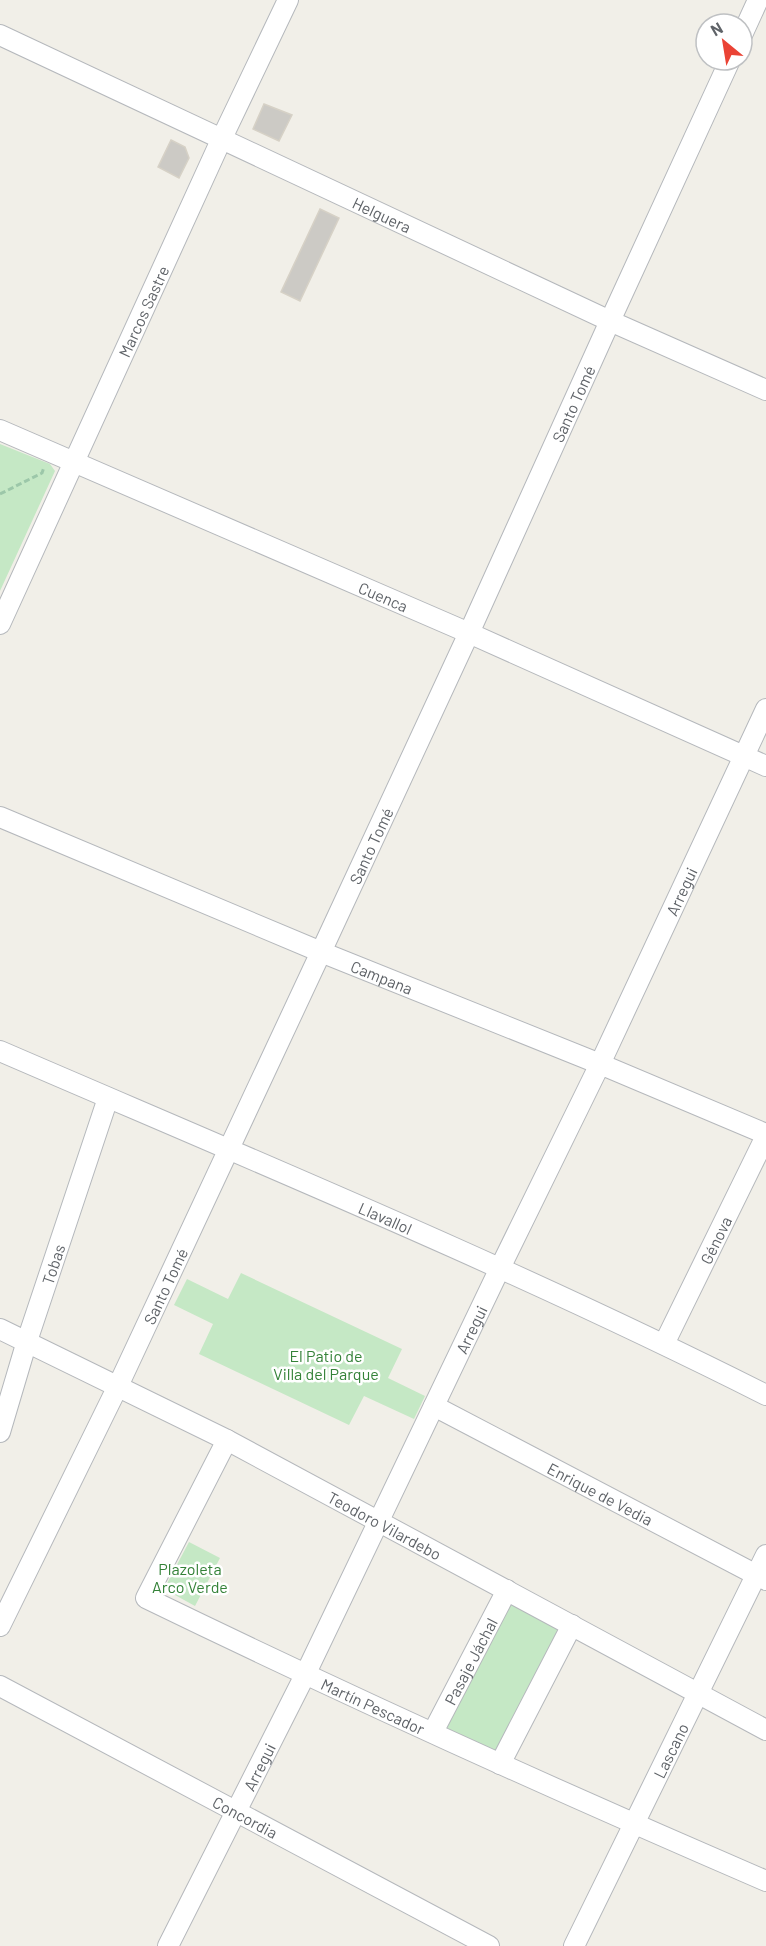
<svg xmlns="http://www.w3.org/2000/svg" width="766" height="1946" font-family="Barlow,sans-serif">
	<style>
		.green { fill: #c5e8c5 }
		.building { fill: #cccac5; stroke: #d6d1c6; stroke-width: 1.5 }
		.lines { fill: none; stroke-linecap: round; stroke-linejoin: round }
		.minor-casing { stroke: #b5b8bc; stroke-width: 22 }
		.path { stroke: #9cc7a9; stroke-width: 3; stroke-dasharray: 6 3; stroke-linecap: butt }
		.minor { stroke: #fff; stroke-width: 20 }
		.labels { text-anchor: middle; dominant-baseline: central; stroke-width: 5; stroke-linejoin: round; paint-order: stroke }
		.street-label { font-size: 16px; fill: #5f6368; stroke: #fff }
		.park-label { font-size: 16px; fill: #348238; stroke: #fff }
	</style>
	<rect width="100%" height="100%" fill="#f1efe8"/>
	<!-- green -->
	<path class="green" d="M0,444L50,464L55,471L0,591Z
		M241,1273L402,1349L388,1378L425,1396L414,1419L364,1396L349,1425L199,1354L213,1324L174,1305L187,1279L228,1299Z
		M189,1542L220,1558L195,1606L164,1589Z
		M507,1590L572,1625L500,1764L433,1732Z"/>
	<!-- building -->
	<path class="building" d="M264,104L292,115L279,141L253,129Z
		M171,140L185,147L189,158L179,178L158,167Z
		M320,209L339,218L300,301L281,292Z"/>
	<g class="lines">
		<defs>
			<g id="minor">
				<path id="s1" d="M0,35L610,321L766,390"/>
				<path d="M742,35L758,0"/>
				<path id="s2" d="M0,430L469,633L766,766"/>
				<path id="s3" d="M0,624L222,138L288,0"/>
				<path id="s4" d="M0,817L321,952L600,1064L766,1134"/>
				<path id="s5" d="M0,1051C257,1162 516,1269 766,1395"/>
				<path id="s6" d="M0,1329L227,1440L766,1730"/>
				<path id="s7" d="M664,1344L766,1136"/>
				<path id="s8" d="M434,1406L766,1580"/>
				<path id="s9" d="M0,1432L27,1341L108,1098"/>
				<path id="s10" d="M227,1440L146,1598C350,1697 557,1791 766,1881"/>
				<path id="s11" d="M0,1626L118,1386L321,952L469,633L610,321L730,60"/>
				<path id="s12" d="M0,1686L489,1946"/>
				<path id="s13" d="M433,1732L507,1590"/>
				<path d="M500,1764L572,1625"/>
				<path id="s14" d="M168,1946L305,1675L500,1268L600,1064L766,709"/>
				<path id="s15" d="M574,1946L766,1555"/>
			</g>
		</defs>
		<!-- minor casing -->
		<use href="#minor" class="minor-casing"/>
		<!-- path -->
		<path class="path" d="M0,494L42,473L44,467"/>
		<!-- minor -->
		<use href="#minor" class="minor"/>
	</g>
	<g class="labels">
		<!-- street labels -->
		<g class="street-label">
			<text stroke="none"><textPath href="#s1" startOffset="422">Helguera</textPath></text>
			<text stroke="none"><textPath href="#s3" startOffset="344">Marcos Sastre</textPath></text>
			<text stroke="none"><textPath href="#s11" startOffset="1350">Santo Tomé</textPath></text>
			<text stroke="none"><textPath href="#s2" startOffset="418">Cuenca</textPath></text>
			<text stroke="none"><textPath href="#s11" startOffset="864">Santo Tomé</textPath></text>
			<text stroke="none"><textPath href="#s14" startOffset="1173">Arregui</textPath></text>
			<text stroke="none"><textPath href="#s4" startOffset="414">Campana</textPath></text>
			<text stroke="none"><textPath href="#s5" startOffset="420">Llavallol</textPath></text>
			<text stroke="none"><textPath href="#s7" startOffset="116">Génova</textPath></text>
			<text stroke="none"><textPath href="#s9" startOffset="176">Tobas</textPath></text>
			<text stroke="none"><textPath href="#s11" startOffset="378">Santo Tomé</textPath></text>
			<text stroke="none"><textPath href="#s14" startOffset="687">Arregui</textPath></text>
			<text stroke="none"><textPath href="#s8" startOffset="188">Enrique de Vedia</textPath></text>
			<text stroke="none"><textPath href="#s6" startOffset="432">Teodoro Vilardebo</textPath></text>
			<text stroke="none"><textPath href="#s13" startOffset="80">Pasaje Jáchal</textPath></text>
			<text stroke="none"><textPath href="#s10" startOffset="429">Martín Pescador</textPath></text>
			<text stroke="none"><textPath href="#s15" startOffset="218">Lascano</textPath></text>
			<text stroke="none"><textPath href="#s14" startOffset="201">Arregui</textPath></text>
			<text stroke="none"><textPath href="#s12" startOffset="278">Concordia</textPath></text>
		</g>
		<!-- park labels -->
		<g class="park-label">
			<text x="326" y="1355">El Patio de<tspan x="326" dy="18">Villa del Parque</tspan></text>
			<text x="190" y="1568">Plazoleta<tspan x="190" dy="18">Arco Verde</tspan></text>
		</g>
	</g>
	<!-- north arrow -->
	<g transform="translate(724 42) rotate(330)"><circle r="28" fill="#ffffff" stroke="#bfc1c3" stroke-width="1.5"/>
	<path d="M0-4.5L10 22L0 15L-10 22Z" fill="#ea4335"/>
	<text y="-9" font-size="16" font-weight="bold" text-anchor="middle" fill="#5f6368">N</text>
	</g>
</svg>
